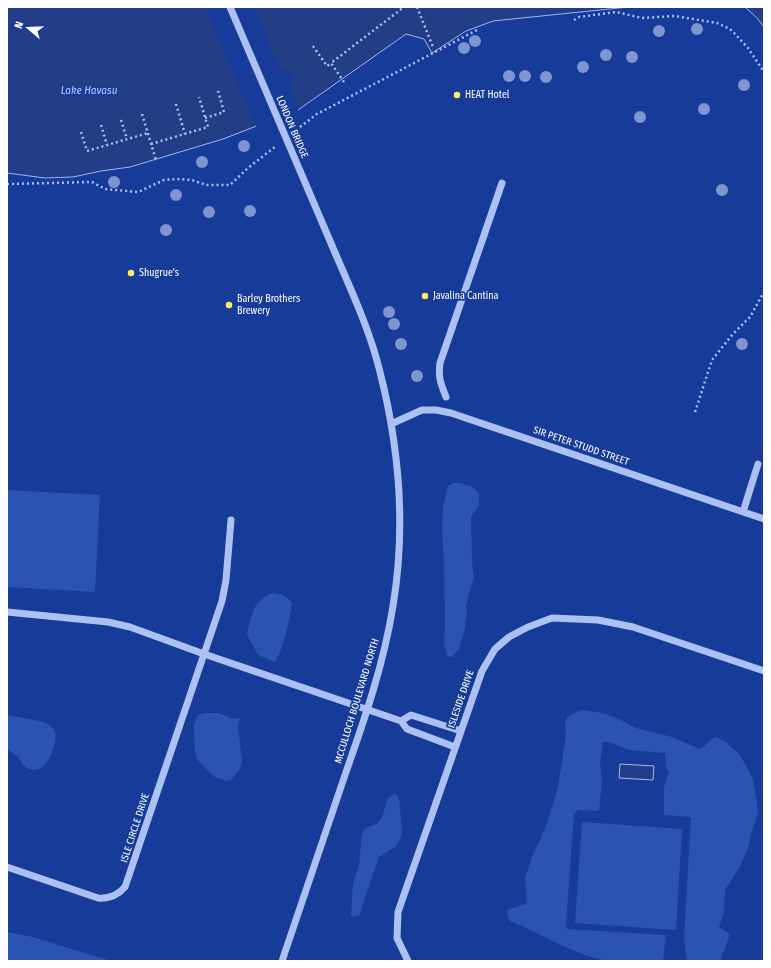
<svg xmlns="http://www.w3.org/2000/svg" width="771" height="968" font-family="'Fira Sans Condensed',sans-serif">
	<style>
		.green { fill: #2b53b6 }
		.water { fill: #233e86; stroke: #9eb8f4 }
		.pier { fill: #173b99 }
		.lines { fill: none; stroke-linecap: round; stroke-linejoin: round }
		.path { stroke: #acc0f1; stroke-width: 2.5; stroke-dasharray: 2 3; stroke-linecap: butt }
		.minor { stroke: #acc0f1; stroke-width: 7 }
		.minor-bridge { stroke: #acc0f1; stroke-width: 7 }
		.tree { fill: #7e95cf }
		.poi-dot { fill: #ffec6c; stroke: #173b99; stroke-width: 1.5 }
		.labels { text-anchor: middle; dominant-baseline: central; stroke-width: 3.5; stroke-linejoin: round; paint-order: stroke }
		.poi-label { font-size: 10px; fill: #fff; stroke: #173b99; text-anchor: start }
		.street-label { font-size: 10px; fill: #fff; stroke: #173b99 }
		.water-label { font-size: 11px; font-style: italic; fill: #b8cbf8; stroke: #173b99 }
	</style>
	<rect width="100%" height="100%" fill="#173b99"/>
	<!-- green -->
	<path class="green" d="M453,483H460L472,487L477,491L479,495V505L471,517L472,563L474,577L466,605L467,614L464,633L459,649L452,657L447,656L444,644L445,627L444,565L442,528L443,507L448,486Z
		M7,490L100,495L95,592L7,587Z
		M274,593C282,594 288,597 292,603C289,623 285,644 275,662L258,655L247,634C252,614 253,599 274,593Z
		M581,710L603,713L619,719L636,728L672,737L700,749L715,737L725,741L740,755L752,777L755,790L758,813L752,830L748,848L740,866L725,890L724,912L719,927L730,934L720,961H687L684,939L691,817L664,815V787L669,772L666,768L665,753L629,750L609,742H603L600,763L602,782L599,811L578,810L574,814L566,924L567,929L666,935L663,961C653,961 644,960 635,960C626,961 616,962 607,961C572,954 542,934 510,921L507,913L508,909L514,908L527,903L525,878L534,852L541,838L549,817L558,787L566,735L565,723L567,717Z
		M204,713H219L233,719L240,718L238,727L242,760L241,766L239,770L231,780L226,781L215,777L208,771L197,759L195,751L194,734V724L198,715Z
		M7,715C19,718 40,719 49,725C51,727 54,729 55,732C58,739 50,761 44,766C41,769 33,771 29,769C23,767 21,761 17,756C14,754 10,751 7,748Z
		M395,794L399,798L402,830L400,839L395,847L379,857L359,916L351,917L353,883L359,865L361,843L362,834L365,828C387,823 381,812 389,797Z
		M582,822L682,829L676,930L575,923Z
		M7,932L33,937L111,961H7Z"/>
	<!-- water -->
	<path class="water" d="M7,7H629L493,21L466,31L432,53L424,39L406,34L298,110L223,139L130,167L101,171L73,177L45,178L7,173Z
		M745,7H764V27L757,18Z
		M620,764L654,766L653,780L619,778Z"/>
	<!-- pier -->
	<path class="pier" d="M205,7H254L281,70L290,71L293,75L294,80L292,84L289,88L299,112L257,128Z"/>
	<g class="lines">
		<!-- path -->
		<path class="path" d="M417,7L433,47
			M574,20L579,17L616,12L642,18L675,16L717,23L730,29L736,35L748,48L764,72
			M313,46L327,66L331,63
			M344,82L331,63L404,7
			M176,104L185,134
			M142,114L156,160
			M205,118L224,112L218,91
			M121,120L127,139
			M101,125L107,145
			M296,130L317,114L477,30
			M81,132L87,151L148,133
			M151,144L208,127L199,97
			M7,184L92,182L105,189L138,192L164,180L177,179L192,180L206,185H230L248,168L276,146
			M695,412L712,360L732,335L750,317L764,292"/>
		<!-- minor -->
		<path class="minor" d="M446,397C441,384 438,378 440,363L502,183
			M391,424L422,410H436L451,413L764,519
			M743,512L758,464
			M7,612L108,622L130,627L204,654L401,721L407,729L455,747
			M401,721L411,715L461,731
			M7,867L98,898C109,899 118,895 125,887L222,601L226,580L231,520
			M282,961C303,898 325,835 346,772C365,718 384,663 393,606C406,528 399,445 379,368C369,329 352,292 336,255
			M408,961L397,938L398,912L482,671L495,649L509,637L528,627L552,618L598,620L633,627L764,671"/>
		<!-- minor-bridge -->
		<path class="minor-bridge" d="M230,7L336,255"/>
	</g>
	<!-- trees -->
	<g class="tree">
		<circle cx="697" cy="29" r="6"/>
		<circle cx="659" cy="31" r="6"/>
		<circle cx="475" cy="41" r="6"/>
		<circle cx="464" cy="48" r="6"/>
		<circle cx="606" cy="55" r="6"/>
		<circle cx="632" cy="57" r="6"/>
		<circle cx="583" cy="67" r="6"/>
		<circle cx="509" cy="76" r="6"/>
		<circle cx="525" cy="76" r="6"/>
		<circle cx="546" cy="77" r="6"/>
		<circle cx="744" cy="85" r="6"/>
		<circle cx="704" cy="109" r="6"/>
		<circle cx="640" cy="117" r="6"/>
		<circle cx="244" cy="146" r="6"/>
		<circle cx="202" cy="162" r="6"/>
		<circle cx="114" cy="182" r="6"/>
		<circle cx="722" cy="190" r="6"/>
		<circle cx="176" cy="195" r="6"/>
		<circle cx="250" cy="211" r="6"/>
		<circle cx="209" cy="212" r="6"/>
		<circle cx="166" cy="230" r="6"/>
		<circle cx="389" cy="312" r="6"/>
		<circle cx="394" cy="324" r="6"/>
		<circle cx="401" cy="344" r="6"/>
		<circle cx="742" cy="344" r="6"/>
		<circle cx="417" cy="376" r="6"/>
	</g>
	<!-- markers -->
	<g class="poi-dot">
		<circle cx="457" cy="95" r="4"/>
		<circle cx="131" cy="273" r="4"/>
		<circle cx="425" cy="296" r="4"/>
		<circle cx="229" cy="305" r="4"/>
	</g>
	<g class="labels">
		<!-- poi labels -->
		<g class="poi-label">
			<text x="465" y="95">HEAT Hotel</text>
			<text x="139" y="273">Shugrue's</text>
			<text x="433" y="296">Javalina Cantina</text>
			<text x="237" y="299">Barley Brothers<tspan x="237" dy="12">Brewery</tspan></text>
		</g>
		<!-- street labels -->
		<g class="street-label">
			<text transform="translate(292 127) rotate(67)">LONDON BRIDGE</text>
			<text transform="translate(581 446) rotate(19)">SIR PETER STUDD STREET</text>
			<text transform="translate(461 699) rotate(-71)">ISLESIDE DRIVE</text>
			<text transform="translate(357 701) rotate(-73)">MCCULLOCH BOULEVARD NORTH</text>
			<text transform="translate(135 828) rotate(-72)">ISLE CIRCLE DRIVE</text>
		</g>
		<!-- water labels -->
		<g class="water-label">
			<text x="89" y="90">Lake Havasu</text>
		</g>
	</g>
	<!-- border -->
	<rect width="771" height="968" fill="none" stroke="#ffffff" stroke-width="16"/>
	<!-- north arrow -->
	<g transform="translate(28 28) rotate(289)" stroke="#173b99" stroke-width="3" paint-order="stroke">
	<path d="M0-3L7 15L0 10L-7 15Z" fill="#ffffff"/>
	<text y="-6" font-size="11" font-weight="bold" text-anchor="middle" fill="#ffffff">N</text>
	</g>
</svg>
